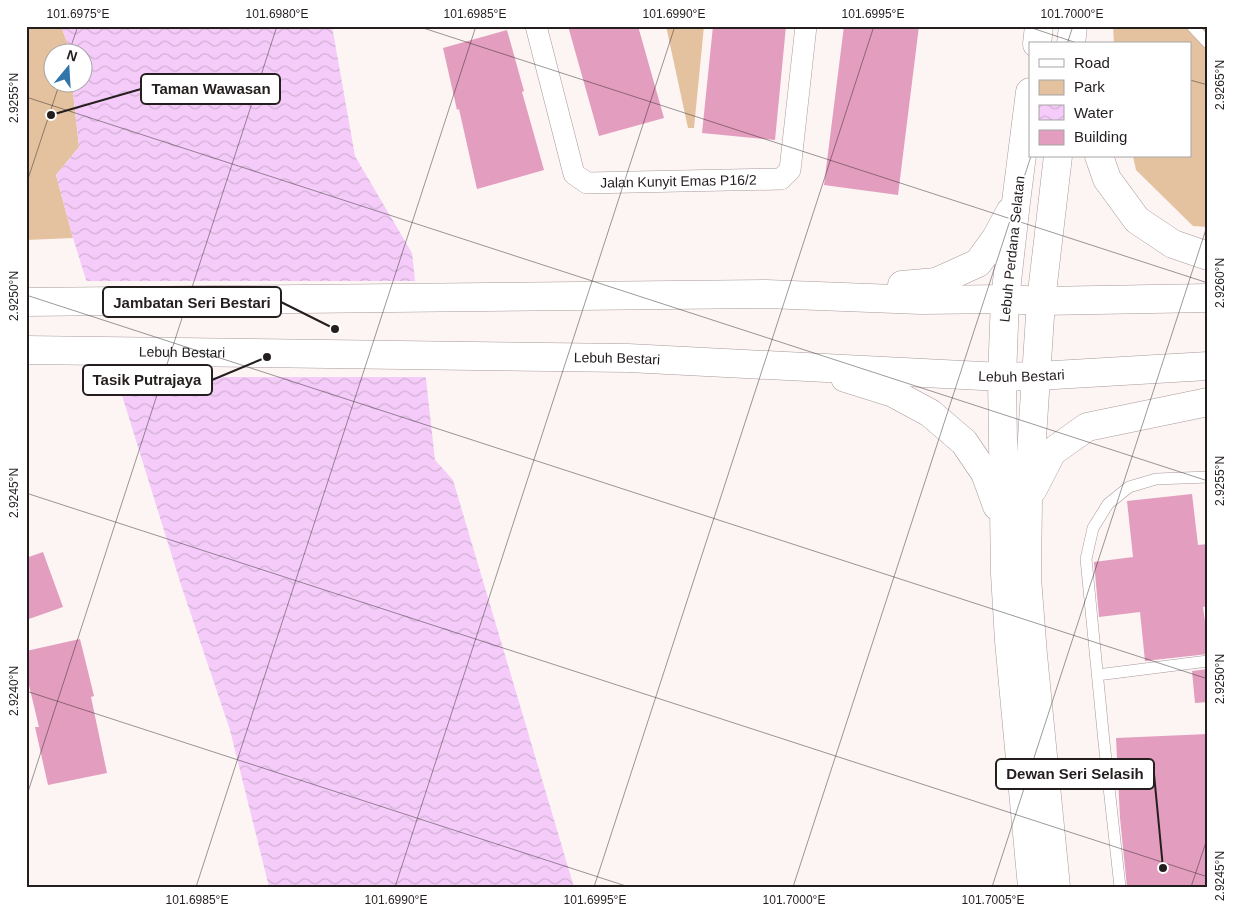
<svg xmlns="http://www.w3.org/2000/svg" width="1234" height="913" font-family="Helvetica,sans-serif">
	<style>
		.park { fill: #e4c29f }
		.water { fill: url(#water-waves) }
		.pier { fill: #fdf4f4 }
		.building { fill: #e39dbe }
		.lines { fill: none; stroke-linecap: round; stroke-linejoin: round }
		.lane-casing { stroke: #a89a9a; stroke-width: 12 }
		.street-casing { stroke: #a89a9a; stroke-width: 22 }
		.secondary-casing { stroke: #a89a9a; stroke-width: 29 }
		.lane { stroke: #fff; stroke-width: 11 }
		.street { stroke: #fff; stroke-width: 21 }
		.secondary { stroke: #fff; stroke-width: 28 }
		.ticks { fill: none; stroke: #241e1e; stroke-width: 1; stroke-opacity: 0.45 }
		.labels { text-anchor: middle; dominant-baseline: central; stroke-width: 4; stroke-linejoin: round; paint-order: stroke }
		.street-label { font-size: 14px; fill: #241e1e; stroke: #fff }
		.leader { fill: none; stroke: #241e1e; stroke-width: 2 }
		.callout-dot { fill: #241e1e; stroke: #fff; stroke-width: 2 }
		.callout { fill: #fff; stroke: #241e1e; stroke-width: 2 }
		.callout-label { font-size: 15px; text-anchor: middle; font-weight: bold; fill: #241e1e }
		.neatline { fill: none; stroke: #241e1e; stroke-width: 2 }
		.ticks-label { font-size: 12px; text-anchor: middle; fill: #241e1e }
	</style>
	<defs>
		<pattern id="water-waves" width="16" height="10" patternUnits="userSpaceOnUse" patternTransform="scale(1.25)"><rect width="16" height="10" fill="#f5ccf9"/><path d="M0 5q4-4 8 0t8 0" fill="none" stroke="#d2afd5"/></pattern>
	</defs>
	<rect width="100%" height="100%" fill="#fdf4f4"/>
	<!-- park -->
	<path class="park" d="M26,26H61L67,42L68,52H52V82L72,83L79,147L56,175L73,238L26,240Z
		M666,26H704L694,128H688Z
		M1113,26H1208V227L1193,226L1136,170L1133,156H1190V44H1114Z"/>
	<!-- water -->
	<path class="water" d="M61,26H332L355,156L412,253L435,460L453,480L574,887H269L230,730L181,585L73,238L56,175L79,147L72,83L82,82V52H68L67,42Z"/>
	<!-- pier -->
	<path class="pier" d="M84,281H418L428,377H114Z"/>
	<!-- building -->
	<path class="building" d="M568,26H638L664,118L599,136Z
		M713,26H786L775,140L702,133Z
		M844,26H919L898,195L824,185Z
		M507,30L524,91L522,92L544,170L477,189L459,109L457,110L443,48Z
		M1192,494L1198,545L1208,544V606L1203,607L1208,643V654L1145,661L1140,612L1099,617L1094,562L1133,557L1127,501Z
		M43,552L63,607L26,620V558Z
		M80,639L94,696L91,697L107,773L48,785L35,727H39L26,673V651Z
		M1208,669V702L1195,703L1192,671Z
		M1208,734V887H1127L1120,818L1116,738Z"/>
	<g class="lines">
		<defs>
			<path id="lane" d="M1192,26L1208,43
				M1097,675L1208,661
				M1120,887L1104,742L1086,559L1093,528L1108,504L1129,487L1156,479L1208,477"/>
			<g id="street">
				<path id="s1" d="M536,26L574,174L587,183L781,179L790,170L806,26"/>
			</g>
			<g id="secondary">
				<path d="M1037,44L1039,26"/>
				<path d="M1071,44L1073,26"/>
				<path d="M1030,92L1016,202L1005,299L1002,377L1005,574L1009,641L1032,887"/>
				<path d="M1099,156L1107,179L1137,220L1173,244L1208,256"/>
				<path d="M902,285L936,282L978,263L996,238L1010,212"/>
				<path d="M26,302L766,294L921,300L1005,299L1041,301L1208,298"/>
				<path id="s2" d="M26,350L628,358L1002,377L1037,376L1208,366"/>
				<path d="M845,378L893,393L930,413L964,442L985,473L997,506"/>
				<path d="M1033,489L1052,452L1087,427L1208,402"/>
				<path d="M1056,887L1033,655L1027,578L1028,499L1041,301L1058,156"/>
			</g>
		</defs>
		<!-- lane casing -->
		<use href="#lane" class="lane-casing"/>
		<!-- street casing -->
		<use href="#street" class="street-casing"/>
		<!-- secondary casing -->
		<use href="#secondary" class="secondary-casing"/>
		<!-- lane -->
		<use href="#lane" class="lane"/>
		<!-- street -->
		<use href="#street" class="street"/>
		<!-- secondary -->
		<use href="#secondary" class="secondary"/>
	</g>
	<!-- ticks -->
	<path class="ticks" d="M417,26L1208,283M1026,26L1080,44M1067,44L1073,26M69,52L78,26M1190,80L1208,85M26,97L1208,481M26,185L60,82M26,295L1208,679M26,493L1208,877M26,691L629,887M26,798L277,26M196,887L476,26M395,887L675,26M594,887L874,26M793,887L1031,156M992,887L1208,223M1191,887L1208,836"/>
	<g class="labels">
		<!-- street labels -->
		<g class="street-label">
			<text stroke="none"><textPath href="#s1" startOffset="260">Jalan Kunyit Emas P16/2</textPath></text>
			<text transform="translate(1012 249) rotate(-84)">Lebuh Perdana Selatan</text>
			<text stroke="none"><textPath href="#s2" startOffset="156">Lebuh Bestari</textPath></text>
			<text stroke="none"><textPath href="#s2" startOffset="591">Lebuh Bestari</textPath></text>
			<text stroke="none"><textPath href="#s2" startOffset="996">Lebuh Bestari</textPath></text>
		</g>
	</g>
	<!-- callouts -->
	<path class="leader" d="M51 115L141 89M335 329L281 302M267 357L212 380M1163 868L1154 774"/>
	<g class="callout-dot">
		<circle cx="51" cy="115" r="5"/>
		<circle cx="335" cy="329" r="5"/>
		<circle cx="267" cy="357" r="5"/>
		<circle cx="1163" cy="868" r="5"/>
	</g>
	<g class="callout">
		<rect x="141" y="74" width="139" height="30" rx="5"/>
		<rect x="103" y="287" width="178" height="30" rx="5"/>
		<rect x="83" y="365" width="129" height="30" rx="5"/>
		<rect x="996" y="759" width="158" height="30" rx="5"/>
	</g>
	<g class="callout-label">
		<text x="211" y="94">Taman Wawasan</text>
		<text x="192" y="308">Jambatan Seri Bestari</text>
		<text x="147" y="385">Tasik Putrajaya</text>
		<text x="1075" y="779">Dewan Seri Selasih</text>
	</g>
	<!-- border -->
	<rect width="1234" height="913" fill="none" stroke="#ffffff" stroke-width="55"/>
	<!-- legend -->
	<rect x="1029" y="42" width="162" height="115" fill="#ffffff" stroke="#a7a5a5"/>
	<rect x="1039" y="59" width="25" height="8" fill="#ffffff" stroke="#a7a5a5"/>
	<text x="1074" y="68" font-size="15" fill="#241e1e">Road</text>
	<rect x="1039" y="80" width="25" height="15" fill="#e4c29f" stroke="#a7a5a5"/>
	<text x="1074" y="92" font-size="15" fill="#241e1e">Park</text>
	<rect x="1039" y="105" width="25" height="15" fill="url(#water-waves)" stroke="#a7a5a5"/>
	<text x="1074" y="118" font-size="15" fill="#241e1e">Water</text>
	<rect x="1039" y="130" width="25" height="15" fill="#e39dbe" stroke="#a7a5a5"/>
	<text x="1074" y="142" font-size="15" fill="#241e1e">Building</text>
	<!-- north arrow -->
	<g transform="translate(68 68) rotate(18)"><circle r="24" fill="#ffffff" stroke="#a7a5a5"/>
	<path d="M0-4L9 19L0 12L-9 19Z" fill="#3176ab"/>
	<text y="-8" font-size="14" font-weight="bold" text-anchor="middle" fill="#241e1e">N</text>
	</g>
	<rect x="28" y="28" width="1178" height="858" class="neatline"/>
	<g class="ticks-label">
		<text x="78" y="18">101.6975°E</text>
		<text x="277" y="18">101.6980°E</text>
		<text x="475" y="18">101.6985°E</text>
		<text x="674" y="18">101.6990°E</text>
		<text x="873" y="18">101.6995°E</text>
		<text x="1072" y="18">101.7000°E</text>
		<text transform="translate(1220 85) rotate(-90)" y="4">2.9265°N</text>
		<text transform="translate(14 98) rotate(-90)" y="4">2.9255°N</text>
		<text transform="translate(1220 283) rotate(-90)" y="4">2.9260°N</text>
		<text transform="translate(14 296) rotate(-90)" y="4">2.9250°N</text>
		<text transform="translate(1220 481) rotate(-90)" y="4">2.9255°N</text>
		<text transform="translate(14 493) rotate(-90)" y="4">2.9245°N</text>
		<text transform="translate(1220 679) rotate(-90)" y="4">2.9250°N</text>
		<text transform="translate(14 691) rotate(-90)" y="4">2.9240°N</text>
		<text transform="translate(1220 876) rotate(-90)" y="4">2.9245°N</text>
		<text x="197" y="904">101.6985°E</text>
		<text x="396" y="904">101.6990°E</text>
		<text x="595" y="904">101.6995°E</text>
		<text x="794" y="904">101.7000°E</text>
		<text x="993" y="904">101.7005°E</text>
	</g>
</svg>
